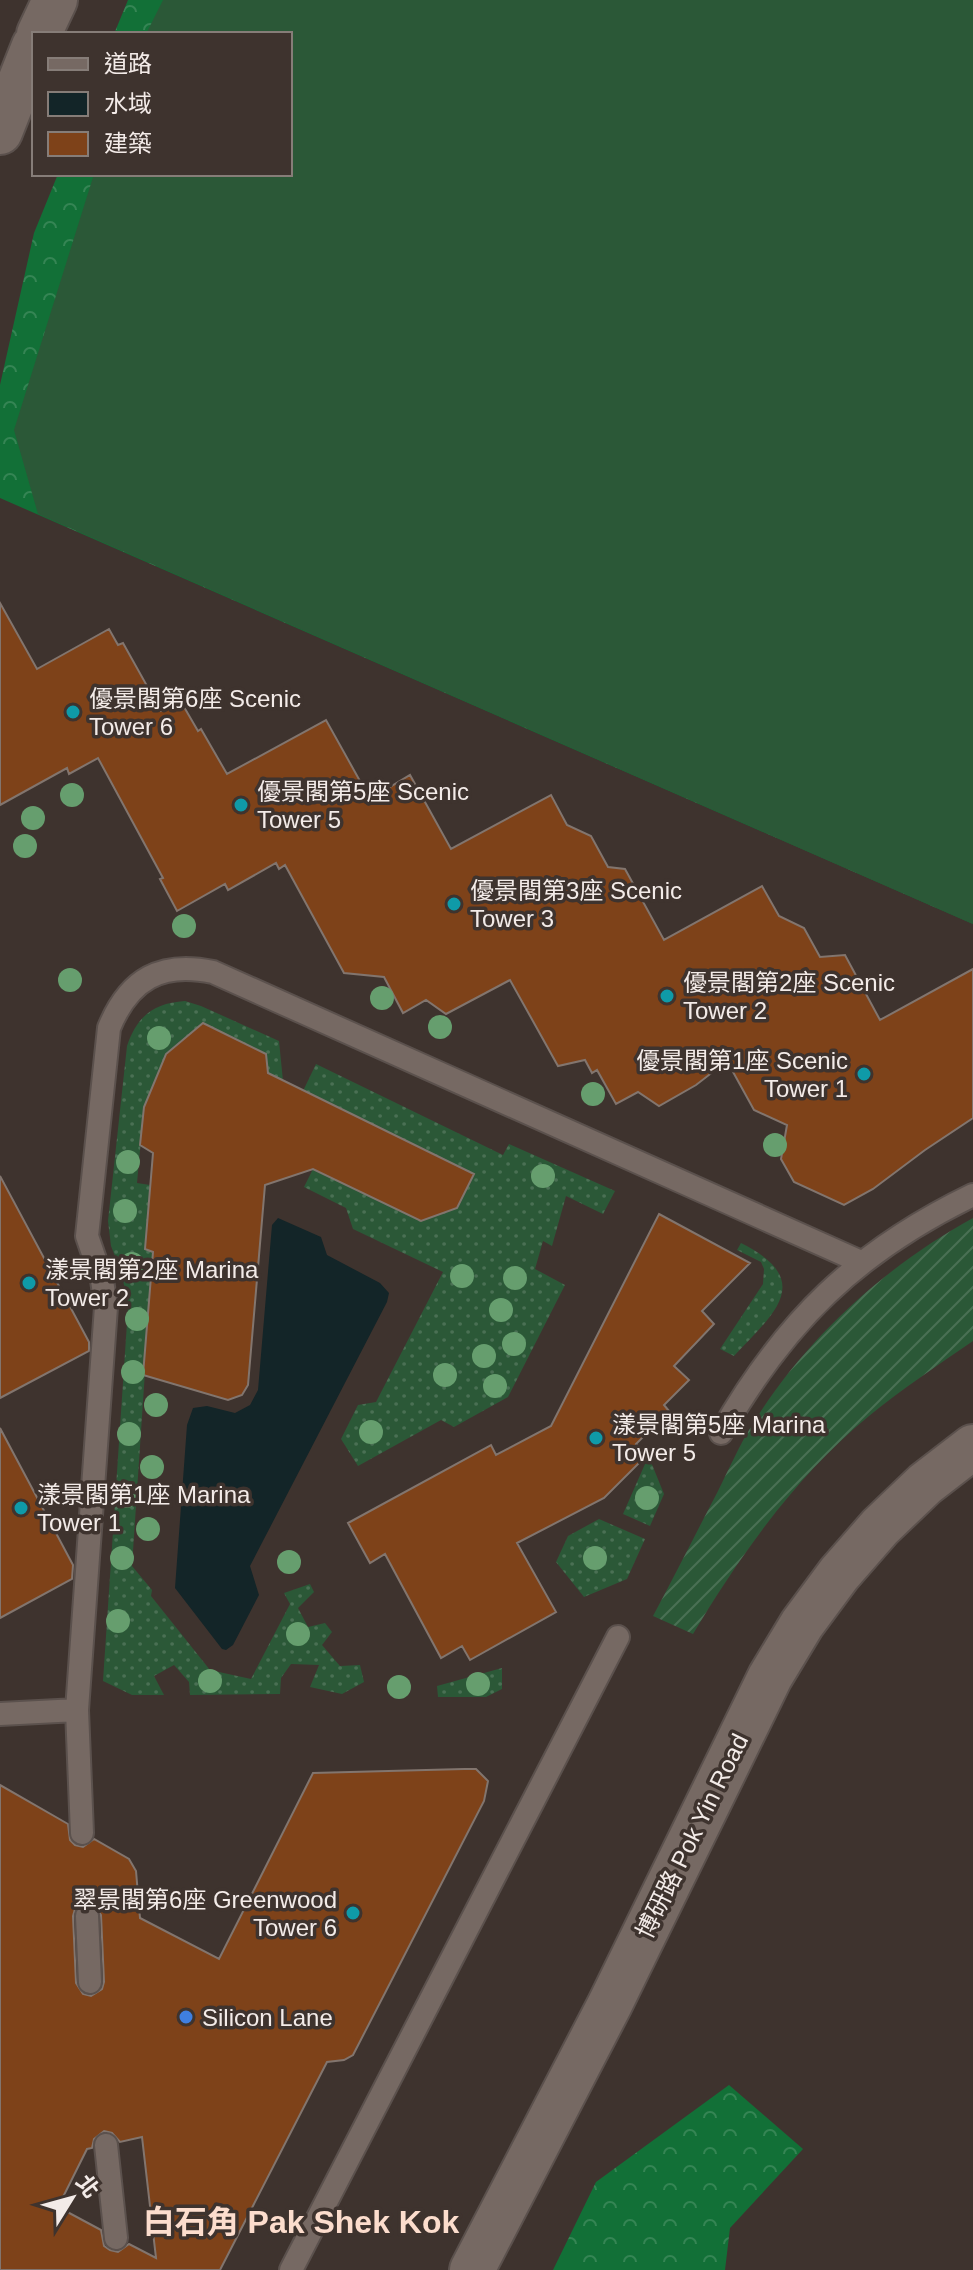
<svg xmlns="http://www.w3.org/2000/svg" width="973" height="2270" font-family="Helvetica,'Noto Sans TC',sans-serif">
	<style>
		.grass { fill: url(#grass-dots) }
		.forest { fill: url(#forest-crowns) }
		.garden { fill: url(#garden-furrows) }
		.pitch { fill: #2b5837 }
		.water { fill: #132528 }
		.building { fill: #7e4219; stroke: #82756e; stroke-width: 2; fill-rule: evenodd }
		.lines { fill: none; stroke-linecap: round; stroke-linejoin: round }
		.service-casing { stroke: #5b514d; stroke-width: 26 }
		.tertiary-casing { stroke: #5b514d; stroke-width: 48 }
		.service { stroke: #766963; stroke-width: 22 }
		.tertiary { stroke: #766963; stroke-width: 44 }
		.tree { fill: #669e6e }
		.culture-dot { fill: #0f9aa8; stroke: #3e332e; stroke-width: 3 }
		.shop-dot { fill: #3f7fe0; stroke: #3e332e; stroke-width: 3 }
		.labels { text-anchor: middle; dominant-baseline: central; stroke-width: 7; stroke-linejoin: round; paint-order: stroke }
		.poi-label { font-size: 24px; fill: #f3ebe8; stroke: #3e332e; text-anchor: start }
		.street-label { font-size: 24px; fill: #f3ebe8; stroke: #3e332e }
		.district-label { font-size: 32px; font-weight: bold; fill: #fcddcd; stroke: #3e332e }
	</style>
	<defs>
		<pattern id="grass-dots" width="8" height="8" patternUnits="userSpaceOnUse" patternTransform="scale(2)"><rect width="8" height="8" fill="#2b5837"/><path d="M2 2h.1M6 6h.1" fill="none" stroke="#4a7054" stroke-width="1.8" stroke-linecap="round"/></pattern>
		<pattern id="forest-crowns" width="20" height="18" patternUnits="userSpaceOnUse" patternTransform="scale(2)"><rect width="20" height="18" fill="#127037"/><path d="M2 6a3 3 0 1 1 6 0M12 15a3 3 0 1 1 6 0" fill="none" stroke="#358554"/></pattern>
		<pattern id="garden-furrows" width="10" height="10" patternUnits="userSpaceOnUse" patternTransform="scale(2)"><rect width="10" height="10" fill="#2b5837"/><path d="M-1 1l2-2M0 10L10 0M9 11l2-2" fill="none" stroke="#4a7054"/></pattern>
	</defs>
	<rect width="100%" height="100%" fill="#3e332e"/>
	<!-- grass -->
	<path class="grass" d="M185,1001L201,1006L279,1041L283,1081L268,1074L266,1054L203,1023L166,1054L144,1107L137,1183L150,1185L145,1249L153,1252L132,1566L152,1590L151,1596L210,1670L251,1679L290,1604L284,1593L310,1584L314,1592L298,1608L308,1627L325,1623L332,1632L322,1645L340,1666L360,1665L364,1682L342,1694L310,1687L319,1665L291,1664L281,1678L280,1694L190,1695L189,1682L174,1665L154,1676L164,1695H132L103,1681L128,1308L122,1274L111,1246L108,1221L127,1046C137,1016 154,1003 185,1001Z
		M316,1064L503,1155L509,1144L615,1191L603,1214L566,1196L552,1246L543,1241L535,1269L565,1285L508,1397L454,1427L441,1420L358,1466L341,1439L358,1405L376,1402L443,1272L353,1229L346,1208L304,1187L313,1169L421,1221L457,1208L474,1174L303,1091Z
		M741,1243C816,1281 774,1313 734,1356L720,1349L763,1284L764,1269L761,1262L737,1250Z
		M651,1462L664,1494L650,1526L623,1514L645,1464Z
		M599,1519L645,1539L627,1579L584,1597L556,1562L568,1536Z
		M502,1668V1689L486,1697H438L437,1686Z"/>
	<!-- forest -->
	<path class="forest" d="M128,0H198L179,34H114Z
		M58,174H122L973,924L0,498V385L34,233Z
		M729,2085L803,2149L730,2228L725,2270H553L596,2182Z"/>
	<!-- garden -->
	<path class="garden" d="M973,1218V1341C938,1365 902,1389 869,1416C796,1476 741,1554 693,1634L653,1616C675,1575 696,1533 718,1491C729,1469 739,1446 752,1425C806,1338 884,1267 973,1218Z"/>
	<!-- pitch -->
	<path class="pitch" d="M163,0H973V924L38,514L14,430L94,174H290V34H146Z"/>
	<!-- water -->
	<path class="water" d="M278,1218L321,1237L327,1255L380,1283L389,1293L387,1302L250,1566L259,1595L233,1645L226,1650L222,1649L175,1588L187,1425L193,1408L207,1406L235,1413L250,1405L258,1390L272,1225Z"/>
	<!-- building -->
	<path class="building" d="M0,603L37,669L109,629L118,645L123,643L161,711L180,700L198,731L201,729L227,774L326,720L370,799L410,775L451,849L551,795L567,825L591,836L608,867L625,869L664,940L762,886L779,916L804,928L820,957L845,955L880,1020L973,969V1118L925,1150L873,1189L844,1205L794,1182L781,1159L787,1125L754,1110L727,1061L696,1085L659,1106L638,1092L616,1104L597,1070L592,1073L585,1060L558,1066L510,980L446,1014L426,1000L403,1013L384,977L344,973L285,865L279,869L276,863L228,890L225,884L177,911L160,879L163,878L98,758L69,774L67,768L0,805Z
		M203,1023L266,1054L268,1073L474,1174L457,1208L421,1221L313,1169L265,1185L248,1385L242,1395L228,1400L143,1375L153,1252L145,1249L153,1153L140,1145L144,1107L166,1054Z
		M0,1176L89,1342V1351L0,1398Z
		M659,1214L750,1263L702,1311L714,1324L674,1366L689,1380L664,1405L669,1411L636,1444L647,1455L604,1498L517,1543L556,1612L470,1660L462,1646L441,1658L385,1554L370,1563L348,1523L491,1445L496,1455L551,1426Z
		M0,1428L73,1565L72,1579L0,1618Z
		M464,1769H476L488,1781L484,1801L353,2055L344,2060L327,2062L220,2270H0V1785L68,1824L70,1840L75,1845L83,1847L94,1839L129,1859L136,1871L140,1918L219,1959L313,1773ZM86,1902L94,1904L101,1915L104,1982L102,1989L91,1996L83,1994L76,1983L73,1916L75,1909ZM104,2131L112,2133L120,2142L142,2137L156,2258L129,2244L118,2252L110,2250L104,2246L101,2230L58,2207L87,2149L92,2148L94,2139Z"/>
	<g class="lines">
		<defs>
			<path id="service" d="M721,1433C785,1321 857,1251 973,1195
				M0,1714L77,1710
				M82,1833L77,1710L106,1307L102,1280L87,1236L109,1028C129,979 161,961 213,972L861,1262
				M87,1916L90,1982
				M106,2145L116,2238
				M291,2270L618,1637"/>
			<path id="tertiary" d="M39,34L55,0
				M0,132L34,46
				M472,2270L610,2004L770,1677L802,1624L839,1574L880,1527L925,1484L973,1447"/>
		</defs>
		<!-- service casing -->
		<use href="#service" class="service-casing"/>
		<!-- tertiary casing -->
		<use href="#tertiary" class="tertiary-casing"/>
		<!-- service -->
		<use href="#service" class="service"/>
		<!-- tertiary -->
		<use href="#tertiary" class="tertiary"/>
	</g>
	<!-- trees -->
	<g class="tree">
		<circle cx="72" cy="795" r="12"/>
		<circle cx="33" cy="818" r="12"/>
		<circle cx="25" cy="846" r="12"/>
		<circle cx="184" cy="926" r="12"/>
		<circle cx="70" cy="980" r="12"/>
		<circle cx="382" cy="998" r="12"/>
		<circle cx="440" cy="1027" r="12"/>
		<circle cx="159" cy="1038" r="12"/>
		<circle cx="593" cy="1094" r="12"/>
		<circle cx="775" cy="1145" r="12"/>
		<circle cx="128" cy="1162" r="12"/>
		<circle cx="543" cy="1176" r="12"/>
		<circle cx="125" cy="1211" r="12"/>
		<circle cx="132" cy="1264" r="12"/>
		<circle cx="462" cy="1276" r="12"/>
		<circle cx="515" cy="1278" r="12"/>
		<circle cx="501" cy="1310" r="12"/>
		<circle cx="137" cy="1319" r="12"/>
		<circle cx="514" cy="1344" r="12"/>
		<circle cx="484" cy="1356" r="12"/>
		<circle cx="133" cy="1372" r="12"/>
		<circle cx="445" cy="1375" r="12"/>
		<circle cx="495" cy="1386" r="12"/>
		<circle cx="156" cy="1405" r="12"/>
		<circle cx="371" cy="1432" r="12"/>
		<circle cx="129" cy="1434" r="12"/>
		<circle cx="152" cy="1467" r="12"/>
		<circle cx="126" cy="1496" r="12"/>
		<circle cx="647" cy="1498" r="12"/>
		<circle cx="148" cy="1529" r="12"/>
		<circle cx="122" cy="1558" r="12"/>
		<circle cx="595" cy="1558" r="12"/>
		<circle cx="289" cy="1562" r="12"/>
		<circle cx="118" cy="1621" r="12"/>
		<circle cx="298" cy="1634" r="12"/>
		<circle cx="210" cy="1681" r="12"/>
		<circle cx="478" cy="1684" r="12"/>
		<circle cx="399" cy="1687" r="12"/>
	</g>
	<!-- markers -->
	<g class="culture-dot">
		<circle cx="73" cy="712" r="8"/>
		<circle cx="241" cy="805" r="8"/>
		<circle cx="454" cy="904" r="8"/>
		<circle cx="667" cy="996" r="8"/>
		<circle cx="864" cy="1074" r="8"/>
		<circle cx="29" cy="1283" r="8"/>
		<circle cx="596" cy="1438" r="8"/>
		<circle cx="21" cy="1508" r="8"/>
		<circle cx="353" cy="1913" r="8"/>
	</g>
	<circle class="shop-dot" cx="186" cy="2017" r="8"/>
	<g class="labels">
		<!-- poi labels -->
		<g class="poi-label">
			<text x="89" y="698">優景閣第6座 Scenic<tspan x="89" dy="28">Tower 6</tspan></text>
			<text x="257" y="791">優景閣第5座 Scenic<tspan x="257" dy="28">Tower 5</tspan></text>
			<text x="470" y="890">優景閣第3座 Scenic<tspan x="470" dy="28">Tower 3</tspan></text>
			<text x="683" y="982">優景閣第2座 Scenic<tspan x="683" dy="28">Tower 2</tspan></text>
			<text x="848" y="1060" text-anchor="end">優景閣第1座 Scenic<tspan x="848" dy="28">Tower 1</tspan></text>
			<text x="45" y="1269">漾景閣第2座 Marina<tspan x="45" dy="28">Tower 2</tspan></text>
			<text x="612" y="1424">漾景閣第5座 Marina<tspan x="612" dy="28">Tower 5</tspan></text>
			<text x="37" y="1494">漾景閣第1座 Marina<tspan x="37" dy="28">Tower 1</tspan></text>
			<text x="337" y="1899" text-anchor="end">翠景閣第6座 Greenwood<tspan x="337" dy="28">Tower 6</tspan></text>
			<text x="202" y="2017">Silicon Lane</text>
		</g>
		<!-- street labels -->
		<g class="street-label">
			<text transform="translate(692 1836) rotate(-64)">博研路 Pok Yin Road</text>
		</g>
		<!-- district labels -->
		<g class="district-label">
			<text x="301" y="2222">白石角 Pak Shek Kok</text>
		</g>
	</g>
	<!-- legend -->
	<rect x="32" y="32" width="260" height="144" fill="#3e332e" stroke="#867d78" stroke-width="2"/>
	<rect x="48" y="58" width="40" height="12" fill="#766963" stroke="#867d78" stroke-width="2"/>
	<text x="104" y="72" font-size="24" fill="#f3ebe8">道路</text>
	<rect x="48" y="92" width="40" height="24" fill="#132528" stroke="#867d78" stroke-width="2"/>
	<text x="104" y="112" font-size="24" fill="#f3ebe8">水域</text>
	<rect x="48" y="132" width="40" height="24" fill="#7e4219" stroke="#867d78" stroke-width="2"/>
	<text x="104" y="152" font-size="24" fill="#f3ebe8">建築</text>
	<!-- north arrow -->
	<g transform="translate(72 2198) rotate(53)" stroke="#3e332e" stroke-width="6" paint-order="stroke">
	<path d="M0-6L14 30L0 20L-14 30Z" fill="#f3ebe8"/>
	<text y="-12" font-size="22" font-weight="bold" text-anchor="middle" fill="#f3ebe8">北</text>
	</g>
</svg>
